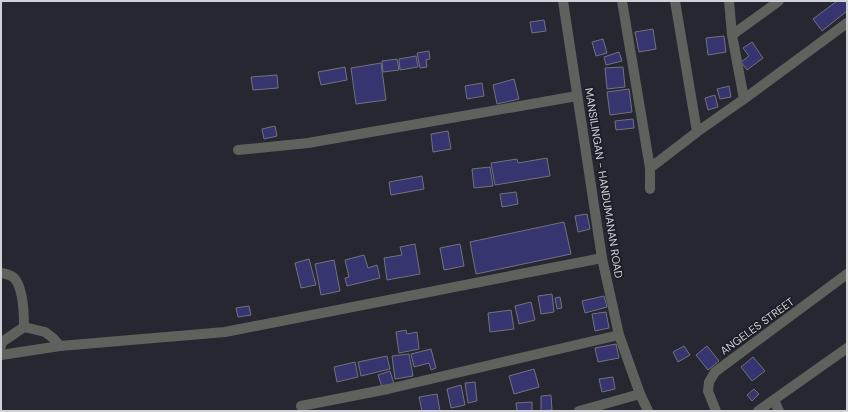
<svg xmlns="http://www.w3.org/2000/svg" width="848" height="412" font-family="'DM Sans',sans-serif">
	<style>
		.building { fill: #36356f; stroke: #71727e }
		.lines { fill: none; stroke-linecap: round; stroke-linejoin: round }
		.minor { stroke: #5e625d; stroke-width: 10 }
		.tertiary { stroke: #5e625d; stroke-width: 10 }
		.labels { text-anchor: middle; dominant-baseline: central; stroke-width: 3.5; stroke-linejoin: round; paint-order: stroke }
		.street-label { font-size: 11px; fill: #d1d1d8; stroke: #1d1d27 }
	</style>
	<rect width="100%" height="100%" fill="#262731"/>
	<!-- building -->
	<path class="building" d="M837,1H845L847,4V11L822,31L813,19Z
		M544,20L546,31L532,33L530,22Z
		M653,29L656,49L639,52L635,32Z
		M724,36L726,52L708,55L706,38Z
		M603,39L607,53L596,56L592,42Z
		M752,42L763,58L747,70L741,62L749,56L743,48Z
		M429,51L430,59L426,60L427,67L420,68L417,53Z
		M619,52L622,61L606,65L604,57Z
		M416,56L418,67L400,70L399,59Z
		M397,59L399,70L383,72L382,61Z
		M381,63L386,100L356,104L351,68Z
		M345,67L347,80L321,85L318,72Z
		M623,67L625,87L607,89L605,68Z
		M277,75L278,88L253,90L251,77Z
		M514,79L519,99L497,104L493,85Z
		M482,83L484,96L467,99L465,86Z
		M729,86L731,97L720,99L717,89Z
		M629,89L632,112L610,115L607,92Z
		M715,95L718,107L708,110L705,98Z
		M633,119L634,128L616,130L615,121Z
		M275,126L277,136L264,139L262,129Z
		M448,131L451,149L433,152L431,134Z
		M547,158L550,176L495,185L491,163L517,159L518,163Z
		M490,167L493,186L474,188L472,169Z
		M422,176L424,189L391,195L389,182Z
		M516,192L518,204L502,207L500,194Z
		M587,214L590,229L578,232L575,216Z
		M564,222L571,254L476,274L470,242Z
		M415,244L420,274L387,280L384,258L402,255L400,247Z
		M460,244L464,266L444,270L440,248Z
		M364,255L368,268L377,265L380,278L347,286L345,278L349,277L345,260Z
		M309,259L316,285L301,288L295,263Z
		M334,260L340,291L321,295L315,264Z
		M552,294L554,312L541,314L538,296Z
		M604,296L607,307L585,313L582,301Z
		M560,297L562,308L557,309L555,298Z
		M531,302L535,320L519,324L515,306Z
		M249,306L251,315L238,317L236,308Z
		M511,310L514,329L490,332L488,313Z
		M606,312L609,328L595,331L592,314Z
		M406,330L407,334L417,332L419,349L399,353L396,332Z
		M616,344L619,358L598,362L595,348Z
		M684,346L690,355L678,362L673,352Z
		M707,346L719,361L708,370L696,355Z
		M431,349L436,368L431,370L429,363L414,367L411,354Z
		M409,354L413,376L395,379L392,356Z
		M387,356L390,369L361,376L358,362Z
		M753,357L765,371L752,381L741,367Z
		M355,362L358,377L337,382L334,367Z
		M534,369L539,387L514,394L509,376Z
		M390,371L394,384L382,387L378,375Z
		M613,377L615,389L602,392L599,379Z
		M475,382L477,401L468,403L465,383Z
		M461,385L465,405L451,408L447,389Z
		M754,389L759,394L752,401L747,395Z
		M437,394L440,411H422L419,397Z
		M551,395L552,410L541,411V396Z
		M532,402V411H517L516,403Z"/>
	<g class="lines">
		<!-- minor -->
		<path class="minor" d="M622,1L650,168V189
			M675,1L697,132
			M729,1L732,35L744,99
			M732,35L779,1
			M238,150L308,143L577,96
			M650,168L697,132L744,99L847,23
			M1,273C7,274 12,275 15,279C23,289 24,315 24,327L45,332L53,338L60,346
			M1,346L2,342L24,327
			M1,355L60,346L225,332L602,258
			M774,400L779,411
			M301,406L388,389L619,335
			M579,411L640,394
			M716,411L708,391L709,382L715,372L847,274
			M758,411L847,348"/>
		<!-- tertiary -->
		<path class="tertiary" d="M563,1L602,258L619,335L640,394L648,411"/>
	</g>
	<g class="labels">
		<!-- street labels -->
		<g class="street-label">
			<text transform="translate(604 183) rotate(81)">MANSILINGAN - HANDUMANAN ROAD</text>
			<text transform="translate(757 326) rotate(-36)">ANGELES STREET</text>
		</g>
	</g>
	<!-- border -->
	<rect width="848" height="412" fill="none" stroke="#d1d1d8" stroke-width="4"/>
</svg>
